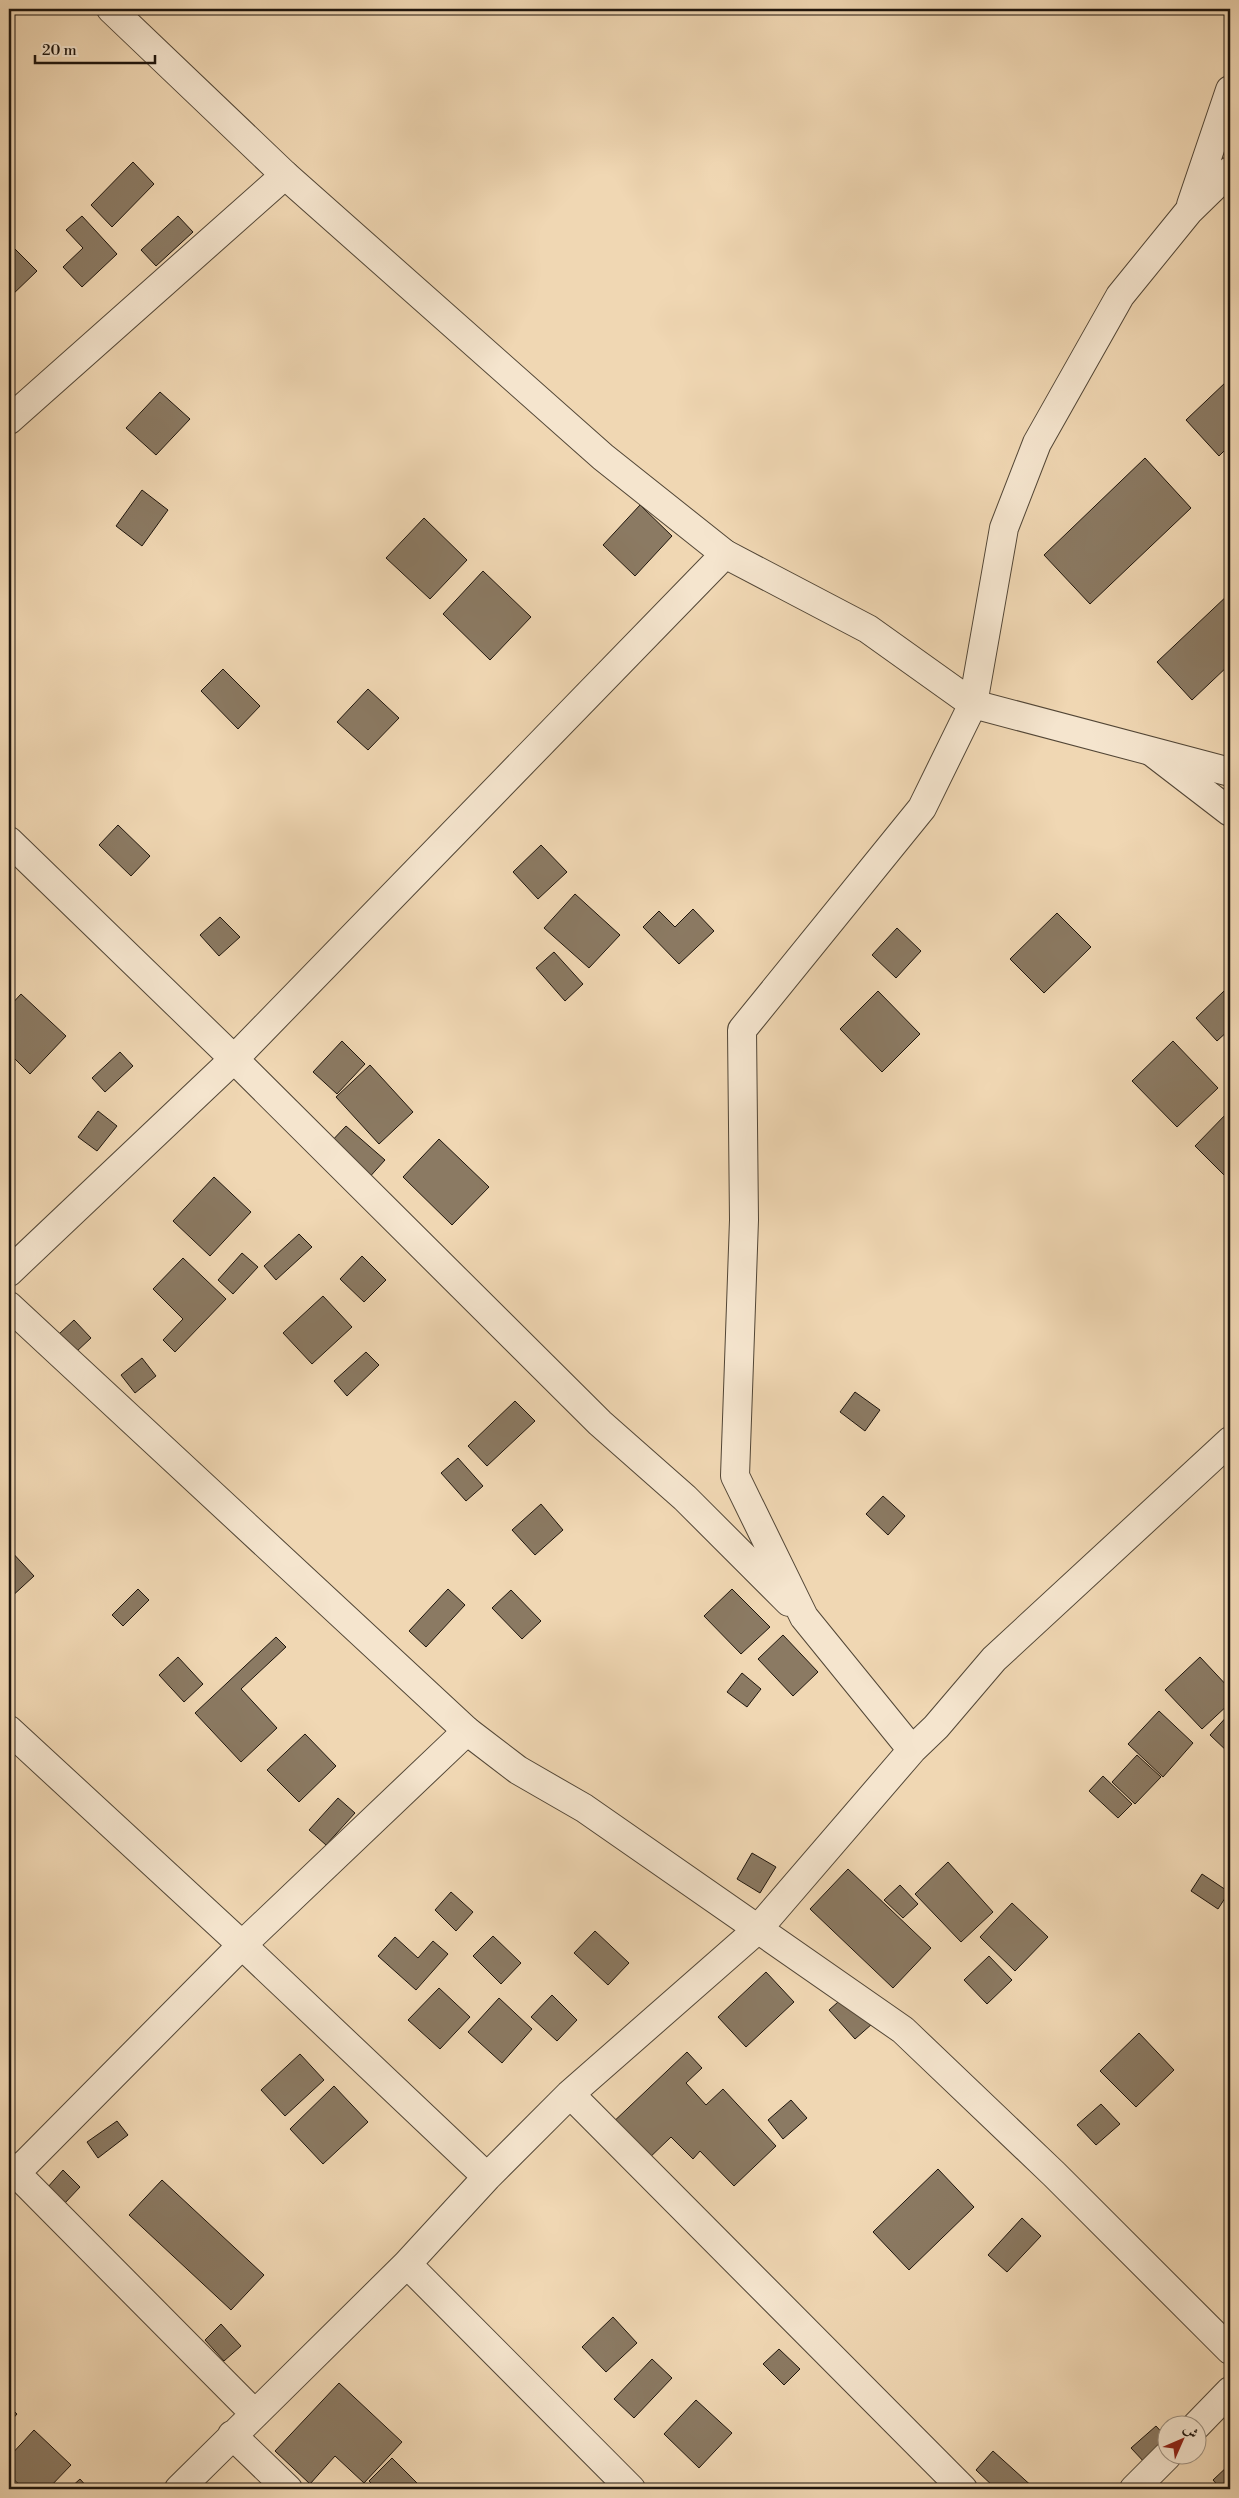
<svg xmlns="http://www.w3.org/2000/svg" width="1239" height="2498" font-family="'Libre Bodoni',Amiri,serif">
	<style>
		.building { fill: #8b7a63; stroke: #1e150d }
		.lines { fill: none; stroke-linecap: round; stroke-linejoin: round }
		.minor-casing { stroke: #524636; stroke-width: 30 }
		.tertiary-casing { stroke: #524636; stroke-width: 30 }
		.minor { stroke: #f5e5ce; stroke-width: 28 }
		.tertiary { stroke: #f5e5ce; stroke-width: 28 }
	</style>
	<rect width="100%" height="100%" fill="#f0d7b3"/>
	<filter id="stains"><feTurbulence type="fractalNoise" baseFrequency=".004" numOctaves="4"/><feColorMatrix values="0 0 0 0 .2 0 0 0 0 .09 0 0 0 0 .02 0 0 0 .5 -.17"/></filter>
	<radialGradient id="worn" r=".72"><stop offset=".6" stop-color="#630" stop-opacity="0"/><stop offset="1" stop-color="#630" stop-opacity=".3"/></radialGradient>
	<!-- building -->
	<path class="building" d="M133,162L154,184L112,227L91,205Z
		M82,216L117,254L82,287L63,267L83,248L66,230Z
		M178,216L193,232L156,266L141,250Z
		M9,243L37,271L9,298Z
		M1227,381L1230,384V445L1219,456L1186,420Z
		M160,392L190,419L156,455L126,428Z
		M1145,458L1191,508L1090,604L1044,555Z
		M142,490L168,510L142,546L116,526Z
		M640,505L672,536L635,576L603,545Z
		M424,518L467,560L430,599L386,558Z
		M483,571L531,617L490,660L443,614Z
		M1230,593V664L1192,700L1157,662Z
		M223,669L260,706L238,729L201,691Z
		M368,689L399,718L368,750L337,722Z
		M118,825L150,856L131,876L99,845Z
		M541,845L567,872L538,899L513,872Z
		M575,894L620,935L589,968L544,928Z
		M693,909L714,931L679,964L643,927L659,911L675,927Z
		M1057,913L1091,947L1044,993L1010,959Z
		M220,917L240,937L219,956L200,935Z
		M897,928L921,951L896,978L872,955Z
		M554,952L583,984L565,1001L536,968Z
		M878,991L920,1034L882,1072L840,1029Z
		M1224,991L1230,998V1029L1217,1041L1196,1018Z
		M21,994L66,1036L30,1074L9,1053V1007Z
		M342,1041L365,1064L337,1094L313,1072Z
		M1173,1041L1218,1088L1177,1127L1132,1081Z
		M120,1052L133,1066L105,1092L92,1078Z
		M370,1065L413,1112L379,1144L336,1097Z
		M1230,1110V1171L1225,1176L1195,1146Z
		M98,1111L117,1126L97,1151L78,1137Z
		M346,1126L385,1160L366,1181L327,1146Z
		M439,1139L489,1187L452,1225L403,1177Z
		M214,1177L251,1212L210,1256L173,1221Z
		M299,1234L312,1247L276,1280L264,1266Z
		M242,1253L258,1267L233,1294L218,1280Z
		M362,1256L386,1280L364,1302L340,1279Z
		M183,1258L226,1299L175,1352L163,1340L183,1319L153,1289Z
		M323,1296L352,1327L312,1364L283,1333Z
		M74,1320L91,1338L76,1352L59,1334Z
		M366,1352L379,1365L347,1396L334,1381Z
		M142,1358L156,1376L135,1393L121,1375Z
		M855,1392L880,1410L865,1431L840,1412Z
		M515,1401L535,1421L487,1466L468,1446Z
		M458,1458L483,1486L466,1501L441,1473Z
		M883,1496L905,1516L888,1535L866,1514Z
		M541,1504L563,1530L535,1555L512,1530Z
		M9,1549L34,1576L9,1599Z
		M138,1589L149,1600L123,1626L112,1615Z
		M448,1589L465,1605L426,1647L409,1631Z
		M732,1589L770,1627L741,1654L704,1616Z
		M511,1590L541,1621L522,1639L492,1608Z
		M783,1635L818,1672L793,1696L758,1659Z
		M276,1637L286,1647L241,1689L277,1728L241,1762L195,1713Z
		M178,1657L203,1684L184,1702L159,1675Z
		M1200,1657L1230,1689V1703L1202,1729L1165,1690Z
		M742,1673L761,1689L747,1707L727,1692Z
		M1159,1711L1193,1743L1163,1777L1128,1744Z
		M1230,1713V1754L1210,1735Z
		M305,1734L336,1766L299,1802L267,1770Z
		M1137,1755L1161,1777L1135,1804L1112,1782Z
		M1103,1776L1132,1804L1118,1818L1089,1791Z
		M338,1798L355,1813L326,1845L309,1830Z
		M752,1853L776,1867L760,1893L737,1879Z
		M948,1862L993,1912L961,1942L915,1894Z
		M848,1869L931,1948L893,1988L810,1909Z
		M1202,1874L1229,1892L1218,1909L1191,1891Z
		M900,1885L918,1904L903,1918L884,1900Z
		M451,1892L473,1912L456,1931L435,1910Z
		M1012,1903L1048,1937L1015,1971L980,1937Z
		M595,1931L629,1963L608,1985L574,1953Z
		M493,1936L521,1963L501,1984L473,1956Z
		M395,1937L418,1958L433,1941L448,1954L416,1990L378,1956Z
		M989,1956L1012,1980L987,2004L964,1980Z
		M766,1972L794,2002L746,2047L718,2017Z
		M439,1988L470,2017L440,2049L408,2020Z
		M552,1995L577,2020L557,2041L531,2017Z
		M846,1995L872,2024L855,2039L829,2010Z
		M499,1998L532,2029L502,2063L468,2032Z
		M1139,2033L1174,2070L1136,2107L1100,2071Z
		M687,2052L702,2068L686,2083L706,2105L723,2089L776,2146L734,2186L700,2151L693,2159L671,2137L643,2164L608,2127Z
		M300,2054L324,2080L285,2116L261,2090Z
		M334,2086L368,2122L323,2164L290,2129Z
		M791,2100L807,2118L783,2139L768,2120Z
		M1101,2104L1120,2124L1096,2145L1077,2125Z
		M117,2121L128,2135L98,2158L87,2142Z
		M938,2169L974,2207L909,2270L873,2232Z
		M63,2170L80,2187L64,2204L47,2188Z
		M162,2180L264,2275L231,2310L129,2215Z
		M1022,2218L1041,2236L1007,2272L988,2255Z
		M613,2317L637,2343L606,2372L582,2347Z
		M221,2324L241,2346L224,2361L205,2340Z
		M779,2349L800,2369L784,2385L763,2364Z
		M652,2359L672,2378L634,2418L614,2399Z
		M339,2383L402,2442L364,2483L335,2456L310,2484L275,2451Z
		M696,2400L732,2433L699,2468L664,2434Z
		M9,2406L17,2414L9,2423Z
		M1156,2426L1166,2437V2445L1146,2464L1131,2448Z
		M34,2430L71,2465L48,2489H24L9,2475V2457Z
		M993,2451L1035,2489H996L976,2470Z
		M392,2458L423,2489H377L369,2481Z
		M1230,2464V2489H1221L1213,2480Z
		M80,2479L89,2489H69Z"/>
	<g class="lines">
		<defs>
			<path id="minor" d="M1191,205L1230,90
				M9,420L285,175
				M1152,752L1230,812
				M9,841L234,1059L600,1423L685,1498L789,1602
				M9,1272L234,1059L725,554
				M9,1730L242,1945L487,2177
				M912,1750L936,1727L994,1659L1230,1441
				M570,2094L963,2489
				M9,2166L255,2414
				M16,2173L242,1945L467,1731
				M407,2264L631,2489
				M1196,2426L1230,2391
				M232,2435L288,2489
				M179,2489L407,2264L487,2177L570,2094L757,1930L912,1750L804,1617L735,1476L744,1220L742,1030L922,808L973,704L1004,528L1037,443L1120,296L1189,211L1230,171
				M1134,2489L1167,2456"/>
			<path id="tertiary" d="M111,9L285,175L603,457L725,554L868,629L973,704L1230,772
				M9,1306L467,1731L518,1770L584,1808L903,2030L1054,2174L1230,2350"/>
		</defs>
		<!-- minor casing -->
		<use href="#minor" class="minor-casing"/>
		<!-- tertiary casing -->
		<use href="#tertiary" class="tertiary-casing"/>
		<!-- minor -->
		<use href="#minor" class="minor"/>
		<!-- tertiary -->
		<use href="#tertiary" class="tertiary"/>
	</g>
	<!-- margin -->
	<rect width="1239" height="2498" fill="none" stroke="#f0d7b3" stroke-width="30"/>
	<rect x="10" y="10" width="1219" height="2478" fill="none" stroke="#1e150d" stroke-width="2.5"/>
	<rect x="15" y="15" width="1209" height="2468" fill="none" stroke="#1e150d"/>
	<!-- north arrow -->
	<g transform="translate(1182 2440) rotate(45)"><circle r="24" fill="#f5e5ce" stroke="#9f9281"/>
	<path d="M0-4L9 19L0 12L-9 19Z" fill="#8f2418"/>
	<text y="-8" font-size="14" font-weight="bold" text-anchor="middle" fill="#1e150d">ش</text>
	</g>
	<!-- scale -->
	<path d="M35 55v8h120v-8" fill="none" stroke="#1e150d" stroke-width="2.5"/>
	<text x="42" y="55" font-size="15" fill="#1e150d" stroke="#f5e5ce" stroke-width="4" paint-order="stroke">20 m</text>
	<rect width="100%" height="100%" filter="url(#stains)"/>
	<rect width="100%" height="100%" fill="url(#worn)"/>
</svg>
